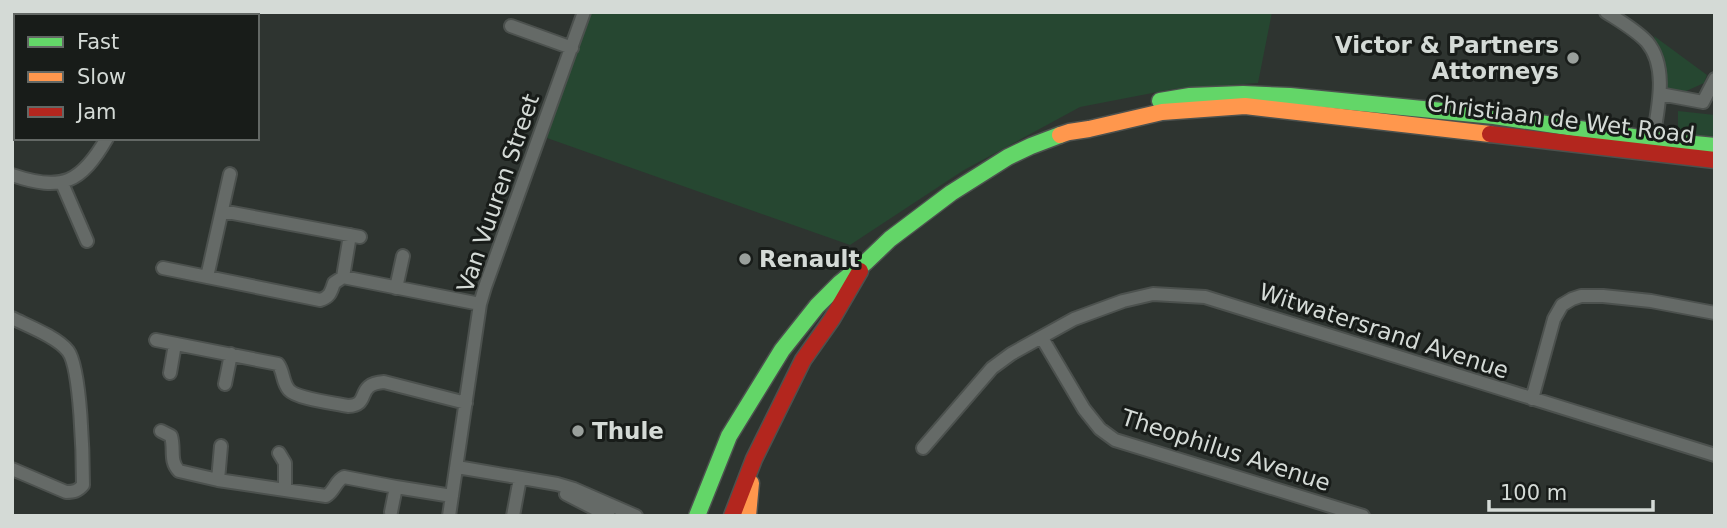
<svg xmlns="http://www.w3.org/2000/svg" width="1727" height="528" font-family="'DejaVu Sans',sans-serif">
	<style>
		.green { fill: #264731 }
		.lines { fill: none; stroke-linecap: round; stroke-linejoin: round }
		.street-casing { stroke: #4c514e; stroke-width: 16 }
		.fast-casing { stroke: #4c514e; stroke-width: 19 }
		.slow-casing { stroke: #4c514e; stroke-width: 19 }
		.jam-casing { stroke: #4c514e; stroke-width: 19 }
		.street { stroke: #656a67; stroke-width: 12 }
		.fast { stroke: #63d668; stroke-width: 16 }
		.slow { stroke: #ff974d; stroke-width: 16 }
		.jam { stroke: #b3261e; stroke-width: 16 }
		.poi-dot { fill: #9aa09c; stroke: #181c19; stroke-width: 2.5 }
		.labels { text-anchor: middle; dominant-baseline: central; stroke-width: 6; stroke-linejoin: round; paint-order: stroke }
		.poi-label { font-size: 23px; font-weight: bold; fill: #d4dad6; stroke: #181c19; text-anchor: start }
		.street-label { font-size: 23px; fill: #d4dad6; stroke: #181c19 }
	</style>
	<rect width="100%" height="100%" fill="#2e3430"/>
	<!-- green -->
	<path class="green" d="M586,12H1272L1258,83L1173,89L1080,107L964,170L850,245L547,138Z
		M1654,36L1707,75L1704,83L1684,92L1665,88L1664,66L1656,44Z
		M1678,111L1715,115V140L1678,135Z"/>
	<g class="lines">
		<defs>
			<path id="street" d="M73,12L78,16
				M1606,12C1620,21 1636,30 1647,42C1670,69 1656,115 1652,146
				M155,16L156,12
				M511,26L572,48
				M1660,94L1703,102L1715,79
				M12,175C62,192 81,183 107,138
				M62,183L87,241
				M222,211L360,237
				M163,268L320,300C330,297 331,292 334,283L343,277L480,304
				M207,277L230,174
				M343,277L350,235
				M396,288L403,256
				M12,318C28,326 57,337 68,351C81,368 83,459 83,485C78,491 74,492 66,492L12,469
				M1042,338L1084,409L1100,429L1115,440L1363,516
				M156,340L278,364C284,372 282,382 289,390C297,399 335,403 348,406C372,405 354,384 384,382L466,403
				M170,373L175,344
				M225,384L231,354
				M1532,399L1554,319L1562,305L1572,299L1581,296H1603L1651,301L1715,313
				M161,431L171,436C175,449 169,461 179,471L218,480
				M221,446L218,480L285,490
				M923,448L992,368L1011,354L1074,319L1123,301L1153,294L1205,297L1715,455
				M279,453L285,463V490L326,496C335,491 335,481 344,477L396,487
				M457,467L557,484L574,489L636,516
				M566,494L609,516
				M391,512L396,487L452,496
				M449,516L480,304L485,287L584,12
				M513,516L520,478"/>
			<path id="fast" d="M1160,101L1190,96L1243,94L1290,96L1494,116L1653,140L1715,146
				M697,516L729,436L782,350L817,306L840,283L866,262L890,239L951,193L1008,157L1031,146L1060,135"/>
			<path id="slow" d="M1060,135L1069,132L1089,129L1162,112L1245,106L1490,134
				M748,516L751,483"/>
			<path id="jam" d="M1490,134L1715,160
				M732,516L754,459L803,360L832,319L860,271"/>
		</defs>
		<!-- street casing -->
		<use href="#street" class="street-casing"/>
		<!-- fast casing -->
		<use href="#fast" class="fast-casing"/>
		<!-- slow casing -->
		<use href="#slow" class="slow-casing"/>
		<!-- jam casing -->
		<use href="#jam" class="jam-casing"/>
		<!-- street -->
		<use href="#street" class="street"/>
		<!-- fast -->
		<use href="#fast" class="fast"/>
		<!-- slow -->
		<use href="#slow" class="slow"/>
		<!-- jam -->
		<use href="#jam" class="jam"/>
	</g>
	<!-- markers -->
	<g class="poi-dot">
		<circle cx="1573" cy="58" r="7"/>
		<circle cx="745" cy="259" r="7"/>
		<circle cx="578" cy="431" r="7"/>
	</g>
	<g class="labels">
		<!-- poi labels -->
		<g class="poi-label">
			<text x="1559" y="45" text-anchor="end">Victor &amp; Partners<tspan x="1559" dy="26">Attorneys</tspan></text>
			<text x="759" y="259">Renault</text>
			<text x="592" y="431">Thule</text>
		</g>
		<!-- street labels -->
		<g class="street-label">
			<text transform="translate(1561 119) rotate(7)">Christiaan de Wet Road</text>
			<text transform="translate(498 193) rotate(-71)">Van Vuuren Street</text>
			<text transform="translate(1384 331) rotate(18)">Witwatersrand Avenue</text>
			<text transform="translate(1226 450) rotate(18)">Theophilus Avenue</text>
		</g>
	</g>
	<!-- border -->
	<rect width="1727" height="528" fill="none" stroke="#d4dad6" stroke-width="28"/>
	<!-- legend -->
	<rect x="14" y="14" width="245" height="126" fill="#181c19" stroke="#636865" stroke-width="2"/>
	<rect x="28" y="37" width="35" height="10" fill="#63d668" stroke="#636865" stroke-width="2"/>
	<text x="77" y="49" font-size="21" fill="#d4dad6">Fast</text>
	<rect x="28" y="72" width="35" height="10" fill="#ff974d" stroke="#636865" stroke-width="2"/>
	<text x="77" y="84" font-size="21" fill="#d4dad6">Slow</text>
	<rect x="28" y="107" width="35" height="10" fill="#b3261e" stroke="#636865" stroke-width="2"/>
	<text x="77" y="119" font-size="21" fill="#d4dad6">Jam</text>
	<!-- scale -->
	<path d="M1489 500v10h164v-10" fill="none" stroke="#d4dad6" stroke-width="3.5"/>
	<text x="1500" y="500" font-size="21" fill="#d4dad6" stroke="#181c19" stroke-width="5" paint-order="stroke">100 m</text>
</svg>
